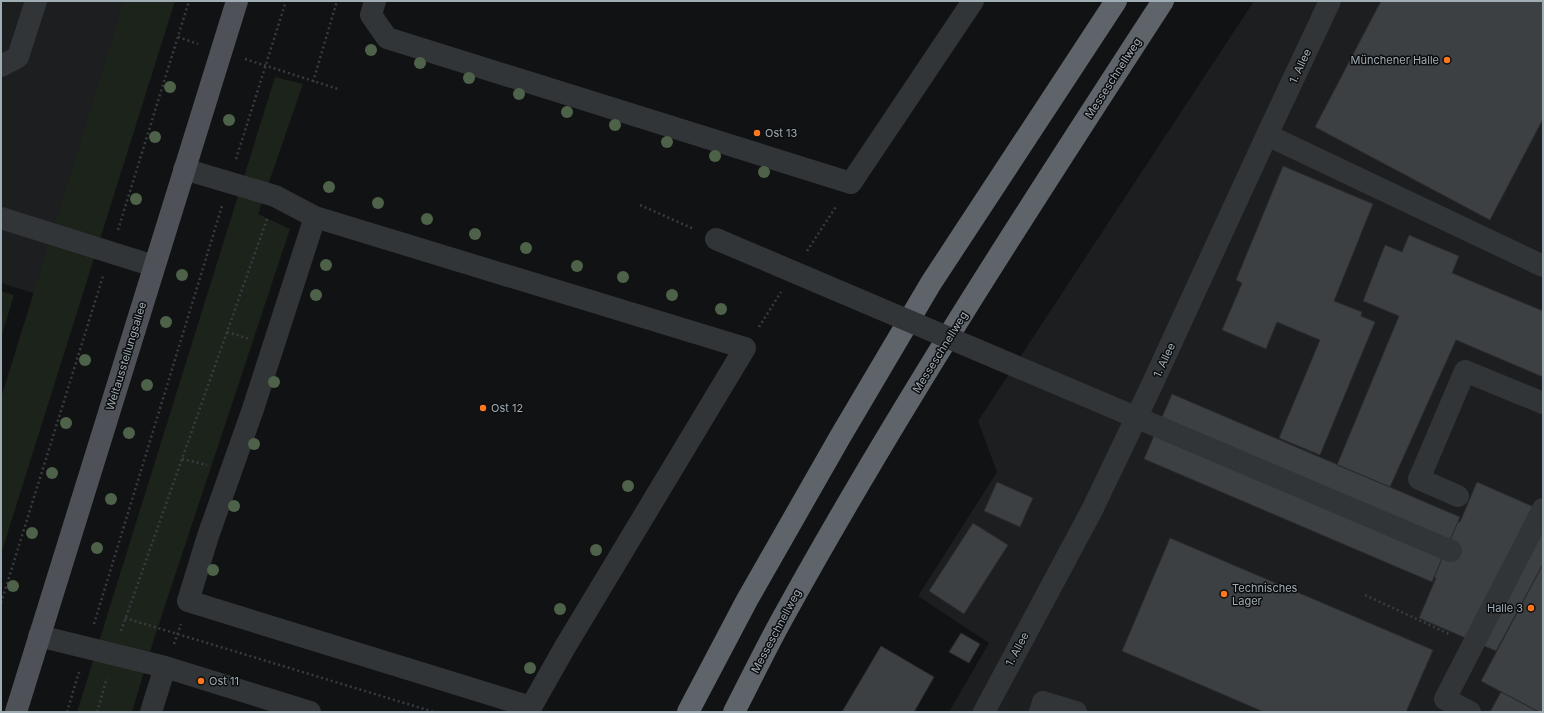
<svg xmlns="http://www.w3.org/2000/svg" width="1544" height="713" font-family="Inter,sans-serif">
	<style>
		.built { fill: #1d1e20 }
		.green { fill: #1c231b }
		.building { fill: #3d4043; stroke: #2b2c2f }
		.lines { fill: none; stroke-linecap: round; stroke-linejoin: round }
		.path { stroke: #383c40; stroke-width: 2.5; stroke-dasharray: 2 3; stroke-linecap: butt }
		.minor { stroke: #323538; stroke-width: 22 }
		.major { stroke: #4e5258; stroke-width: 22 }
		.highway { stroke: #5e646a; stroke-width: 22 }
		.minor-bridge { stroke: #323538; stroke-width: 22 }
		.tree { fill: #4e6149 }
		.poi-dot { fill: #ff781d; stroke: #0c0d0e; stroke-width: 1.5 }
		.labels { text-anchor: middle; dominant-baseline: central; stroke-width: 3; stroke-linejoin: round; paint-order: stroke }
		.poi-label { font-size: 11px; fill: #a1adb5; stroke: #0c0d0e; text-anchor: start }
		.street-label { font-size: 11px; fill: #a1adb5; stroke: #0c0d0e }
	</style>
	<rect width="100%" height="100%" fill="#111213"/>
	<!-- built -->
	<path class="built" d="M1,1H152L59,301L1,283Z
		M1254,1H1543V712H949L989,643L918,596L997,472L978,421Z"/>
	<!-- green -->
	<path class="green" d="M124,1H175L1,554V398Z
		M275,77L303,84L258,214L290,229L153,642L132,712H77Z
		M1,291L14,295L1,338Z"/>
	<!-- building -->
	<path class="building" d="M1381,1H1543V119L1490,220L1315,127Z
		M1283,166L1373,204L1334,301L1362,312L1361,316L1375,322L1320,455L1279,438L1320,340L1277,322L1266,349L1222,330L1242,283L1236,280Z
		M1409,235L1459,256L1452,273L1543,311V377L1456,340L1390,487L1337,465L1399,316L1363,301L1385,245L1402,252Z
		M1172,394L1460,517L1432,582L1144,459Z
		M997,482L1033,498L1020,527L984,511Z
		M1477,482L1543,511V564L1496,651L1419,618L1436,578L1434,577L1458,522H1460Z
		M973,523L1008,545L964,614L929,591Z
		M1170,538L1433,650L1406,712H1264L1122,651Z
		M1543,564V712H1539L1481,681Z
		M961,633L980,644L969,663L949,652Z
		M881,646L934,677L914,712H842Z
		M1501,692L1539,712H1490Z"/>
	<g class="lines">
		<!-- path -->
		<path class="path" d="M178,37L198,44
			M245,59L338,89
			M313,82L337,1
			M236,159L286,1
			M640,205L694,229
			M118,230L189,1
			M807,251L837,205
			M759,327L781,292
			M227,332L250,339
			M182,459L207,465
			M1365,595L1449,634
			M1,603L103,276
			M125,618L434,712
			M94,624L222,206
			M121,631L267,219
			M174,644L181,624
			M67,712L79,672
			M97,712L107,678"/>
		<!-- minor -->
		<path class="minor" d="M375,1L371,15L387,38L851,183L973,1
			M1,66L18,57L36,1
			M1267,135L1543,266
			M184,169L275,196L315,217L745,348L565,647L531,707L188,601L208,536L253,409L315,217
			M1,218L154,266
			M1458,496L1419,479L1465,371L1543,403
			M39,636L165,667L310,712
			M151,712L165,667
			M984,712L1092,510L1150,389L1267,135L1330,1
			M1040,712L1043,702L1076,712
			M1470,712L1445,699L1543,509"/>
		<!-- major -->
		<path class="major" d="M16,712L237,1"/>
		<!-- highway -->
		<path class="highway" d="M688,712L747,600L840,437L931,283L1116,1
			M734,712C750,681 765,650 782,619C899,407 1031,204 1163,1"/>
		<!-- minor-bridge -->
		<path class="minor-bridge" d="M716,239L1451,551"/>
	</g>
	<!-- trees -->
	<g class="tree">
		<circle cx="371" cy="50" r="6"/>
		<circle cx="420" cy="63" r="6"/>
		<circle cx="469" cy="78" r="6"/>
		<circle cx="170" cy="87" r="6"/>
		<circle cx="519" cy="94" r="6"/>
		<circle cx="567" cy="112" r="6"/>
		<circle cx="229" cy="120" r="6"/>
		<circle cx="615" cy="125" r="6"/>
		<circle cx="155" cy="137" r="6"/>
		<circle cx="667" cy="142" r="6"/>
		<circle cx="715" cy="156" r="6"/>
		<circle cx="764" cy="172" r="6"/>
		<circle cx="329" cy="187" r="6"/>
		<circle cx="136" cy="199" r="6"/>
		<circle cx="378" cy="203" r="6"/>
		<circle cx="427" cy="219" r="6"/>
		<circle cx="475" cy="234" r="6"/>
		<circle cx="526" cy="248" r="6"/>
		<circle cx="326" cy="265" r="6"/>
		<circle cx="577" cy="266" r="6"/>
		<circle cx="182" cy="275" r="6"/>
		<circle cx="623" cy="277" r="6"/>
		<circle cx="316" cy="295" r="6"/>
		<circle cx="672" cy="295" r="6"/>
		<circle cx="721" cy="309" r="6"/>
		<circle cx="166" cy="322" r="6"/>
		<circle cx="85" cy="360" r="6"/>
		<circle cx="274" cy="382" r="6"/>
		<circle cx="147" cy="385" r="6"/>
		<circle cx="66" cy="423" r="6"/>
		<circle cx="129" cy="433" r="6"/>
		<circle cx="254" cy="444" r="6"/>
		<circle cx="52" cy="473" r="6"/>
		<circle cx="628" cy="486" r="6"/>
		<circle cx="111" cy="499" r="6"/>
		<circle cx="234" cy="506" r="6"/>
		<circle cx="32" cy="533" r="6"/>
		<circle cx="97" cy="548" r="6"/>
		<circle cx="596" cy="550" r="6"/>
		<circle cx="213" cy="570" r="6"/>
		<circle cx="13" cy="586" r="6"/>
		<circle cx="560" cy="609" r="6"/>
		<circle cx="530" cy="668" r="6"/>
	</g>
	<!-- markers -->
	<g class="poi-dot">
		<circle cx="1447" cy="60" r="4"/>
		<circle cx="757" cy="133" r="4"/>
		<circle cx="483" cy="408" r="4"/>
		<circle cx="1224" cy="594" r="4"/>
		<circle cx="1531" cy="608" r="4"/>
		<circle cx="201" cy="681" r="4"/>
	</g>
	<g class="labels">
		<!-- poi labels -->
		<g class="poi-label">
			<text x="1439" y="60" text-anchor="end">Münchener Halle</text>
			<text x="765" y="133">Ost 13</text>
			<text x="491" y="408">Ost 12</text>
			<text x="1232" y="588">Technisches<tspan x="1232" dy="13">Lager</tspan></text>
			<text x="1523" y="608" text-anchor="end">Halle 3</text>
			<text x="209" y="681">Ost 11</text>
		</g>
		<!-- street labels -->
		<g class="street-label">
			<text transform="translate(1300 66) rotate(-65)">1. Allee</text>
			<text transform="translate(1113 78) rotate(-57)">Messeschnellweg</text>
			<text transform="translate(940 352) rotate(-58)">Messeschnellweg</text>
			<text transform="translate(126 356) rotate(-73)">Weltausstellungsallee</text>
			<text transform="translate(1164 360) rotate(-65)">1. Allee</text>
			<text transform="translate(776 631) rotate(-62)">Messeschnellweg</text>
			<text transform="translate(1017 649) rotate(-62)">1. Allee</text>
		</g>
	</g>
	<!-- border -->
	<rect width="1544" height="713" fill="none" stroke="#a1adb5" stroke-width="4"/>
</svg>
